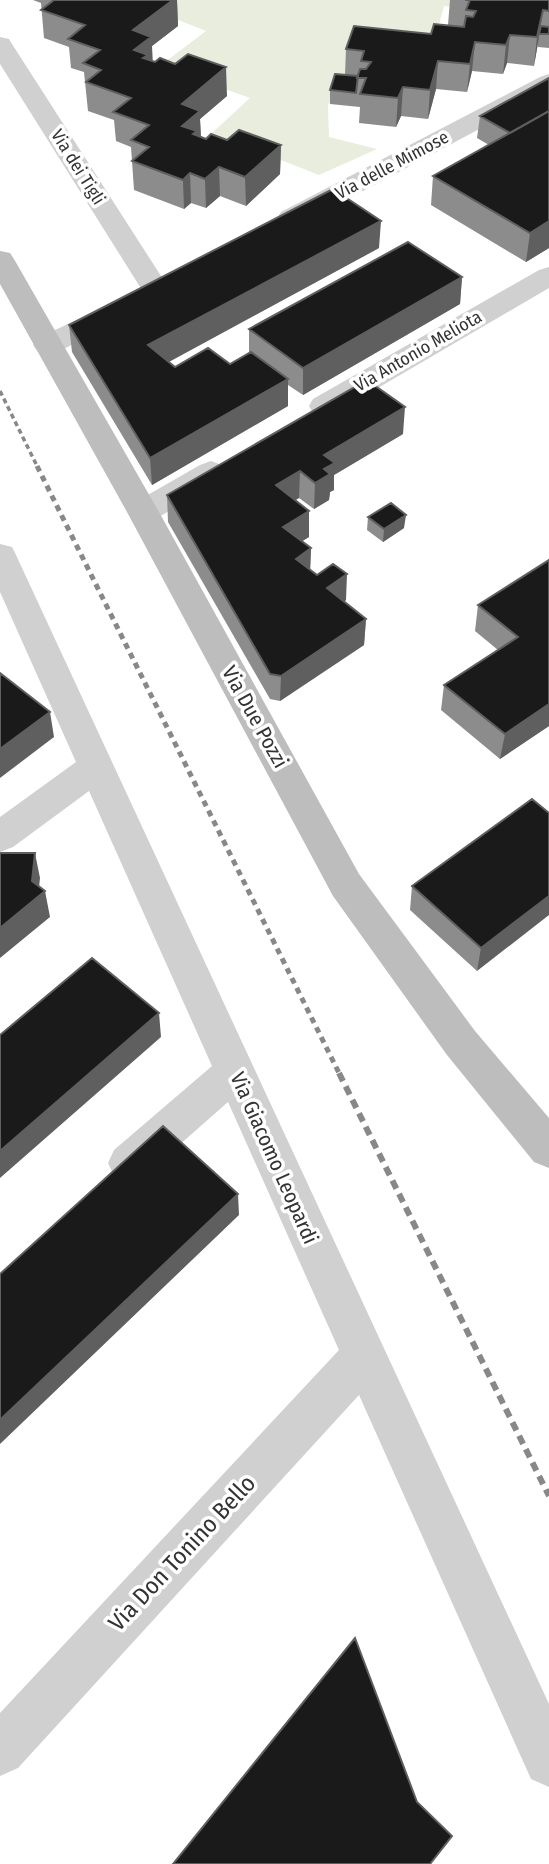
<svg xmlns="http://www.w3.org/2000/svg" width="549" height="1864" font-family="'Fira Sans Condensed',sans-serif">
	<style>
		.green { fill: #e8edde }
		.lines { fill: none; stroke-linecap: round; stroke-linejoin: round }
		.street { fill: #d0d0d0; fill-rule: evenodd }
		.secondary { fill: #bdbdbd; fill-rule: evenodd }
		.rail-far2 { stroke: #888; stroke-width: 3.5; stroke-dasharray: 5 3.5; stroke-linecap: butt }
		.rail-far1 { stroke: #888; stroke-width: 5; stroke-dasharray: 6 5; stroke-linecap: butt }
		.rail { stroke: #888; stroke-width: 6; stroke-dasharray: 9 6; stroke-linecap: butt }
		.wall { fill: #8c8c8c }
		.shaded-wall { fill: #5f5f5f }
		.building { fill: #1a1a1a; stroke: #5f5f5f; stroke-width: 2 }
		.labels { text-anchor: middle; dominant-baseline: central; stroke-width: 7; stroke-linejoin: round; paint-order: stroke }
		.far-street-label { font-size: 18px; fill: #333; stroke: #fff }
		.street-label { font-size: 21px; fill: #333; stroke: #fff }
		.near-street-label { font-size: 24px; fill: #333; stroke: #fff }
	</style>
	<rect width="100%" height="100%" fill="#fff"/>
	<!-- green -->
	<path class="green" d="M163,0H536L531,17L444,6L428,65L354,59L328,105L329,137L377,149L319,175L212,133L250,98L206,82L165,62L206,31L150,9Z"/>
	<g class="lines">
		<!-- street -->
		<path class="street" d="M0,37L9,39L12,44L170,290L166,296L156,299L146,296L142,290L0,64Z
			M549,74V92L301,224L291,226L281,224L277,218L281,212L540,77Z
			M549,267V288L335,413L324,416L313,413L309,406L313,399L539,270Z
			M117,301L127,304L131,310L127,316L58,352L48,354L38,352L33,345L38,338Z
			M211,461L222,465L227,472L222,479L154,520L143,523L132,520L127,512L132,504L200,465Z
			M0,544L12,547L16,555L549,1704V1787L531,1779L359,1395L18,1768L0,1776V1713L339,1350L228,1102L144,1176L129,1182L114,1176L108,1163L114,1150L212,1066L89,791L13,847L0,852V817L76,762L0,592Z"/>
		<!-- secondary -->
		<path class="secondary" d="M0,251L10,253L14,259L159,512L359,874L475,1031L549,1118V1168L534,1162L447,1055L333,896L127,512L0,284Z"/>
		<!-- rail-far2 -->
		<path class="rail-far2" d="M0,391L38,468"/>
		<!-- rail-far1 -->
		<path class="rail-far1" d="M37,466L340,1075"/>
		<!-- rail -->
		<path class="rail" d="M339,1073L549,1496"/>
	</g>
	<!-- wall -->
	<path class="wall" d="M33,0H177L178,26L152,46V62L227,96L200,119L201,137L206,139L281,145L280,174L246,206L220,196L206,208L191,203L184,209L134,190L131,147L116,141L114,120L88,111L84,72L71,68L69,47L44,38L41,3Z
		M450,0H549V48L538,47V43L534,66L507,63L503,74L472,71L467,92L436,89L428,119L401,116L396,127L359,123L360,107L330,104V90L345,75L346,49L431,34L448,25Z
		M549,78V248L526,262L431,205L433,176L489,145L477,138L480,116Z
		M379,248L169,362L175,367L230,364L249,353V329L462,277L460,304L303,395L288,385V406L152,485L72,352L69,325Z
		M403,434L334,475V490L330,492L329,500L314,509L299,498L295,500L309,511V537L302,541L311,548L310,570L346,600L344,602L366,619L364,645L280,701L270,699L168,522L167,495Z
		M368,517L404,528L383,542L367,530Z
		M549,560V726L500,759L441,710L444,685L498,650L475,631L478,605Z
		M532,799L477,971L410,910L412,886Z"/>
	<!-- shaded-wall -->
	<path class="shaded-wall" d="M173,0H177L178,26L152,46L153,66L136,79L133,30Z
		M543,10L538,43L534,66L537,37Z
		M510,35L507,63L503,74L506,45Z
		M475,42L472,71L467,92L470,64Z
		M438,61L436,89L428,119L430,90Z
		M226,67L227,96L200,119L201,140L184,155L182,104Z
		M403,87L401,116L396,127L398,98Z
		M281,145L280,174L246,206L245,177Z
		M219,167L220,196L206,208L205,179Z
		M190,173L191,203L184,209L183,180Z
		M381,221L379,248L150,372L148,345Z
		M549,221V248L526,262L530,233Z
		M462,277L460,304L303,395V368Z
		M288,379V406L152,485L150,458Z
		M405,407L403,434L334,475V490L330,492L329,500L314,509L315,483L324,455Z
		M300,471L299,498L276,512V485Z
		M309,511V537L283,553V527Z
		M406,515L404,528L383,542L384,529Z
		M311,548L310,574L296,559Z
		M347,574L346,600L326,615L327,588Z
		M366,619L364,645L280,701L281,676Z
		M549,704V726L500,759L505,734Z
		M50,712L54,737L0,778V749Z
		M35,853L40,878L38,897L45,891L50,917L0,958V928L32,881Z
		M549,896V915L477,971L481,948Z
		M159,1013L161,1037L0,1178V1151Z
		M238,1194L239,1215L0,1444V1420Z"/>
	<!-- building -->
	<path class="building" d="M54,0H173L133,30L151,37L134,50L148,55L143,58L155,62L160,58L175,64L188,54L226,67L182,104L200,111L182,126L197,131L193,134L206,139L211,134L227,140L239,130L281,145L245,177L219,167L205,179L190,173L183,180L132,161L149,147L131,140L149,125L113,112L131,98L86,82L101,70L83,63L100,50L68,39L85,25L41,10Z
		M465,0H549V11L543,10L537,37L510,35L506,45L475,42L470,64L438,61L430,90L403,87L398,98L360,94L366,78H357L360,69H366L371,62L361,61L364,51L346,49L354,26L431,34L434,24L464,27L466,16L473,17L476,11L466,10L470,0Z
		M541,26L549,27V34H539Z
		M335,74L358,76L356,93L330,90Z
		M549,78V111L510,133L480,116Z
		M549,111V221L530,233L433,176Z
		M333,189L381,221L148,345L175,367L208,348L230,364L251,352L288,379L150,458L69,325Z
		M408,242L462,277L303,368L249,329Z
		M367,380L405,407L324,455L335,463L324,469L330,474L315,483L300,471L276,485L309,511L283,527L311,548L296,559L317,575L333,564L347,574L327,588L366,619L281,676L270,674L167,495Z
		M391,503L406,515L384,529L368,517Z
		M549,560V704L505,734L444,685L518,637L478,605Z
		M0,673L50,712L0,749Z
		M532,799L549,813V896L481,948L412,886Z
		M0,853H35L32,881L45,891L0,928Z
		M92,958L159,1013L0,1151V1035Z
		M163,1126L238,1194L0,1420V1274Z
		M355,1638L417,1802L452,1836L430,1864H173Z"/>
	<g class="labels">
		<!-- far-street labels -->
		<g class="far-street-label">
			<text transform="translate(392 165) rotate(-28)">Via delle Mimose</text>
			<text transform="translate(78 167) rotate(58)">Via dei Tigli</text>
			<text transform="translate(418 351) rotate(-30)">Via Antonio Meliota</text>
		</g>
		<!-- street labels -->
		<g class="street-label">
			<text transform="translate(255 717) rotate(61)">Via Due Pozzi</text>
			<text transform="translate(274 1158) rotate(66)">Via Giacomo Leopardi</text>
		</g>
		<!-- near-street labels -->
		<g class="near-street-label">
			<text transform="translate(182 1553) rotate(-47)">Via Don Tonino Bello</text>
		</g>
	</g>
</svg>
